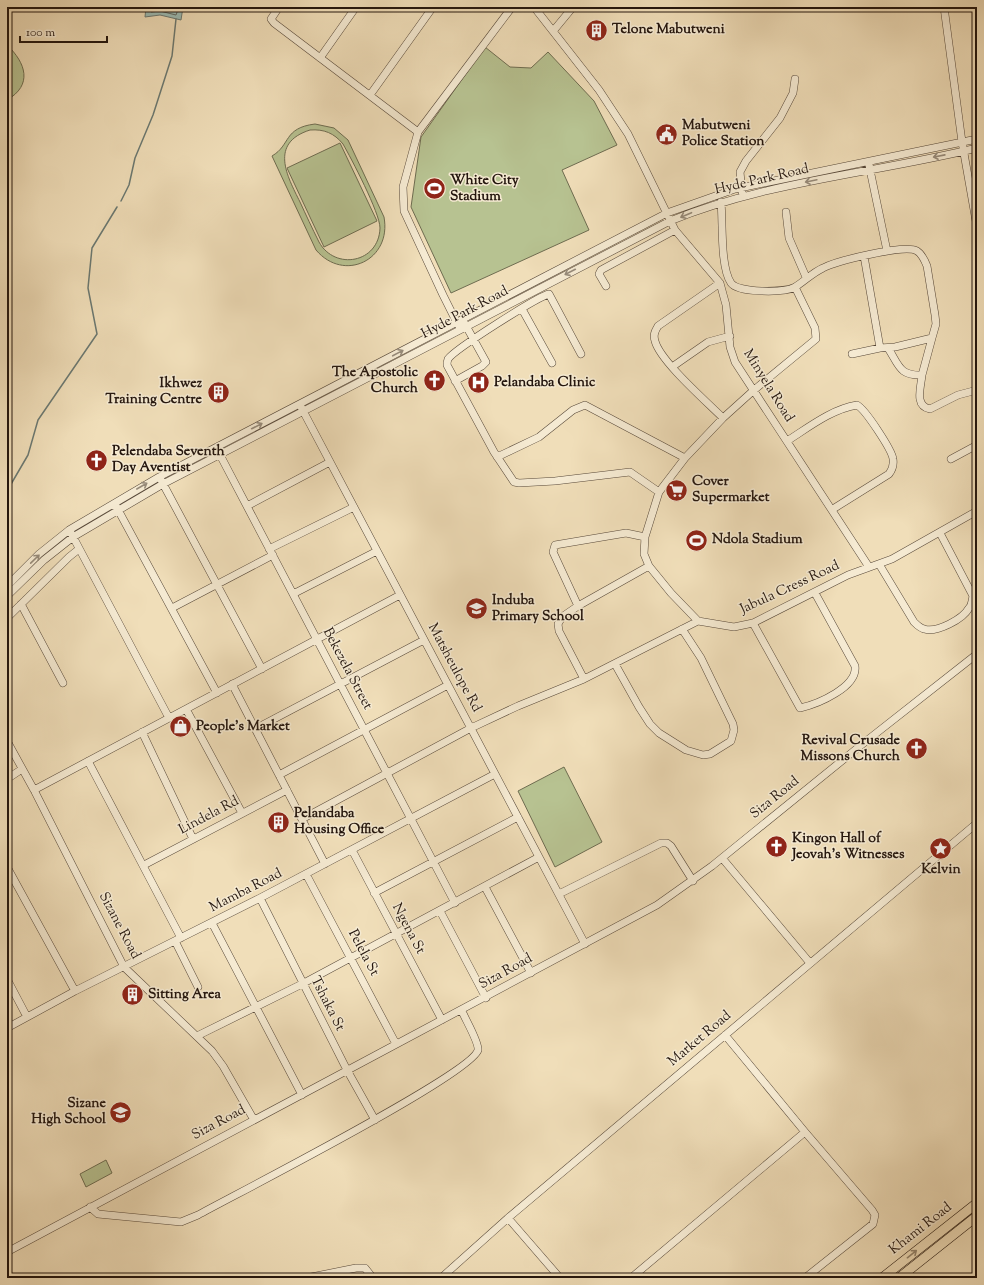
<svg xmlns="http://www.w3.org/2000/svg" width="984" height="1285" font-family="'Sorts Mill Goudy',serif">
	<style>
		.green { fill: #b7c291; stroke: #6e6c50; fill-rule: evenodd }
		.water { fill: #9bbbb4; stroke: #6b7972 }
		.lines { fill: none; stroke-linecap: round; stroke-linejoin: round }
		.shore { stroke: #606861; stroke-width: 1 }
		.stream { stroke: #6b7972; stroke-width: 1.5 }
		.minor-casing { stroke: #574839; stroke-width: 8 }
		.major-casing { stroke: #24160e; stroke-width: 10 }
		.minor { stroke: #f5ead2; stroke-width: 7 }
		.major { stroke: #f0deb9; stroke-width: 9 }
		.oneway { stroke: #978b7a }
		.oneway2 { stroke: #94846c }
		.labels { text-anchor: middle; dominant-baseline: central; stroke-width: 3; stroke-linejoin: round; paint-order: stroke }
		.poi-label { font-size: 14px; font-weight: bold; fill: #24160e; stroke: #f5ead2; text-anchor: start }
		.street-label { font-size: 14px; fill: #24160e; stroke: #f5ead2 }
	</style>
	<rect width="100%" height="100%" fill="#f0deb9"/>
	<filter id="stains"><feTurbulence type="fractalNoise" baseFrequency=".005" numOctaves="4"/><feColorMatrix values="0 0 0 0 .2 0 0 0 0 .09 0 0 0 0 .02 0 0 0 .5 -.17"/></filter>
	<radialGradient id="worn" r=".72"><stop offset=".6" stop-color="#630" stop-opacity="0"/><stop offset="1" stop-color="#630" stop-opacity=".3"/></radialGradient>
	<!-- green -->
	<path class="green" d="M7,45C26,63 33,85 7,100Z
		M485,47L510,67L531,68L548,52L594,101L617,145L562,170L589,230L451,293L411,207L421,137Z
		M315,124L334,128L348,140L384,217C392,260 344,283 316,250L272,156C291,145 283,128 315,124ZM310,130C324,129 334,133 343,144C351,158 380,213 380,228C379,263 335,271 319,242C312,228 306,215 300,202C287,176 269,143 310,130Z
		M340,143L377,221L324,247L287,168Z
		M564,767L602,842L555,867L518,791Z
		M106,1160L112,1173L86,1187L80,1174Z"/>
	<!-- water -->
	<path class="water" d="M146,7H183L181,20L160,15L145,17Z"/>
	<g class="lines">
		<!-- shore -->
		<path class="shore" d="M149,7L151,12L160,11L176,15L179,7"/>
		<!-- stream -->
		<path class="stream" d="M121,201L129,185L135,158L153,115L172,56L176,19
			M7,491L28,455L38,420L97,334L88,288L92,248L117,207"/>
		<defs>
			<path id="minor" d="M279,7L271,19L274,23L418,132
				M534,7L599,90L628,134L675,230L720,283L726,305L730,347L735,362L869,567
				M944,7L962,142L977,227
				M554,30L573,7
				M320,58L356,7
				M370,95L433,7
				M869,165L887,251
				M742,192L740,172L746,161L780,118L793,93L795,79
				M721,202C723,222 720,267 731,283C738,293 784,293 795,287C805,281 812,273 823,268C836,261 905,244 917,251C922,254 925,261 927,266L935,315L936,324L932,338L895,347L880,348L852,354
				M786,212L789,238L806,277
				M864,256L880,348
				M720,283L658,326C655,331 653,335 655,341C660,361 707,402 723,418
				M606,286L599,274L601,270L675,230
				M795,287L815,328L816,339L754,390L723,418L685,458L659,492L645,537L644,554L649,566L671,593L698,621L734,627L753,623L848,575L892,559L977,511
				M522,309L552,363
				M458,325L443,295L404,211L403,187L418,132L512,7
				M888,348C899,365 899,376 922,375L932,338
				M581,354L549,294C537,297 455,349 448,359C447,362 447,363 447,365L494,452L514,482L519,483L555,481L630,472L659,492
				M672,367L708,342L730,336
				M922,375C921,387 914,406 930,409L958,395L977,390
				M455,381L482,366L486,362L465,324
				M301,407L585,944
				M787,441C809,427 832,409 857,405C865,409 892,450 893,459C894,465 892,470 889,474L833,509
				M218,451L455,903
				M497,457L539,437L573,410L585,405L685,458
				M951,459L977,445
				M161,480L262,669
				M116,506L217,693
				M247,506L330,462
				M71,533L169,718
				M269,549L354,507
				M879,564L914,622C917,625 920,628 924,629C937,633 963,619 969,608C972,605 972,600 973,596L940,533
				M7,586L39,554L69,530L159,477L667,213L735,189L977,139
				M293,594L377,551
				M7,596L44,560L73,537L163,484L670,221C768,181 875,173 977,148
				M21,604L63,683
				M578,606L553,552L555,545L626,533L645,537
				M172,608L273,555
				M7,618L69,557L79,549
				M753,623L800,708C818,704 858,687 855,666L815,593
				M615,664L639,707L650,724L659,733L686,750L703,755L710,754L731,741L734,730L733,724L701,658L682,629
				M584,679L559,631L558,624L562,617L578,606L649,566
				M232,684L325,864
				M186,709L242,813
				M255,729L424,640
				M142,732L193,839
				M7,741L34,790L124,967L212,1051L223,1066L254,1120
				M88,761L181,938
				M279,775L448,685
				M7,779L22,769
				M34,790L400,595
				M302,819L471,728L518,706L584,679L698,621
				M352,850L442,1020
				M722,858L810,963
				M144,865L287,790
				M7,867L75,991
				M306,874L396,1044
				M485,887L531,973
				M374,893L518,817
				M559,894L661,843H667L671,846L693,881
				M260,898L347,1070L375,1120
				M440,911L486,998
				M212,923L302,1095
				M175,941L198,987
				M7,979L27,1017
				M7,1028L75,991L260,898L495,774
				M725,1035L805,1132L872,1210L875,1215L873,1224L805,1278
				M197,1036L302,984L539,857
				M90,1207L98,1214L181,1222L198,1215C234,1195 472,1074 478,1050C479,1042 465,1019 462,1011
				M508,1218L560,1278
				M7,1252L657,905L712,866L865,742L977,654
				M306,1278L356,1268H365L373,1278
				M441,1278L508,1218L977,823
				M631,1278L805,1132"/>
			<path id="major" d="M882,1278L977,1203
				M899,1278L977,1216"/>
		</defs>
		<!-- minor casing -->
		<use href="#minor" class="minor-casing"/>
		<!-- major casing -->
		<use href="#major" class="major-casing"/>
		<!-- minor -->
		<use href="#minor" class="minor"/>
		<!-- major -->
		<use href="#major" class="major"/>
	</g>
	<!-- one-way arrows -->
	<defs><path id="oneway-shaft" d="M-6 0H5M1.5-3L5.5 0L1.5 3" fill="none" stroke-width="1.6" stroke-linecap="round" stroke-linejoin="round"/></defs>
	<g class="oneway">
		<use href="#oneway-shaft" transform="translate(939 156) rotate(169)"/>
		<use href="#oneway-shaft" transform="translate(811 181) rotate(168)"/>
		<use href="#oneway-shaft" transform="translate(686 215) rotate(157)"/>
		<use href="#oneway-shaft" transform="translate(570 272) rotate(153)"/>
		<use href="#oneway-shaft" transform="translate(398 353) rotate(-28)"/>
		<use href="#oneway-shaft" transform="translate(257 426) rotate(-27)"/>
		<use href="#oneway-shaft" transform="translate(142 486) rotate(-30)"/>
		<use href="#oneway-shaft" transform="translate(35 559) rotate(-44)"/>
	</g>
	<use class="oneway2" href="#oneway-shaft" transform="translate(912 1254) rotate(-39)"/>
	<!-- icons -->
	<defs>
		<symbol id="building-disc" viewBox="-11 -11 22 22"><circle r="9.5" fill="#8f2418" stroke="#f5ead2"/><path d="M-4-6H4V6H1V3H-1V6H-4ZM-2.5-4.3h1.7v1.8h-1.7ZM.8-4.3h1.7v1.8H.8ZM-2.5-1h1.7V.8h-1.7ZM.8-1h1.7V.8H.8Z" fill="#fff"/></symbol>
		<symbol id="civic-disc" viewBox="-11 -11 22 22"><circle r="9.5" fill="#8f2418" stroke="#f5ead2"/><path d="M-.6-6.5H3V-4.5H.6V-3L4-1V1h2V6H-6V1h2V-1L-.6-3ZM-1.2 2.5V6h2.4V2.5Z" fill="#fff"/></symbol>
		<symbol id="stadium-disc" viewBox="-11 -11 22 22"><circle r="9.5" fill="#8f2418" stroke="#f5ead2"/><path d="M0-5a6.5 5 0 1 0 0 10a6.5 5 0 1 0 0-10ZM-3.5-1.8h7v3.6h-7Z" fill="#fff"/></symbol>
		<symbol id="church-disc" viewBox="-11 -11 22 22"><circle r="9.5" fill="#8f2418" stroke="#f5ead2"/><path d="M-1.2-6h2.4v3.5h3.3v2.4h-3.3V6h-2.4V-.1h-3.3v-2.4h3.3Z" fill="#fff"/></symbol>
		<symbol id="hospital-disc" viewBox="-11 -11 22 22"><circle r="9.5" fill="#8f2418" stroke="#f5ead2"/><path d="M-5-5h3v3.5h4V-5h3V5h-3V1.5h-4V5h-3Z" fill="#fff"/></symbol>
		<symbol id="supermarket-disc" viewBox="-11 -11 22 22"><circle r="9.5" fill="#8f2418" stroke="#f5ead2"/><path d="M-6-5.5h2.5l.6 2H6L4.5 2H-2.5L-4.4-4H-6ZM-1.5 3.2a1.3 1.3 0 1 0 .1 0ZM3 3.2a1.3 1.3 0 1 0 .1 0Z" fill="#fff"/></symbol>
		<symbol id="school-disc" viewBox="-11 -11 22 22"><circle r="9.5" fill="#8f2418" stroke="#f5ead2"/><path d="M0-5L7-2L0 1L-7-2ZM-4 1L0 2.5L4 1V4Q0 6-4 4Z" fill="#fff"/></symbol>
		<symbol id="shop-disc" viewBox="-11 -11 22 22"><circle r="9.5" fill="#8f2418" stroke="#f5ead2"/><path d="M-5-2.5h2.3a2.7 3.5 0 0 1 5.4 0H5L5.5 6h-11ZM-1.5-2.5h3a1.5 2.3 0 0 0-3 0Z" fill="#fff"/></symbol>
		<symbol id="sight-disc" viewBox="-11 -11 22 22"><circle r="9.5" fill="#8f2418" stroke="#f5ead2"/><path d="M0-6L1.8-2.2L6-1.7L2.9 1.2L3.7 5.4L0 3.3L-3.7 5.4L-2.9 1.2L-6-1.7L-1.8-2.2Z" fill="#fff"/></symbol>
	</defs>
	<g fill-rule="evenodd">
		<use href="#building-disc" x="584" y="18" width="25" height="25"/>
		<use href="#civic-disc" x="654" y="122" width="25" height="25"/>
		<use href="#stadium-disc" x="422" y="176" width="25" height="25"/>
		<use href="#church-disc" x="422" y="368" width="25" height="25"/>
		<use href="#hospital-disc" x="466" y="370" width="25" height="25"/>
		<use href="#building-disc" x="206" y="380" width="25" height="25"/>
		<use href="#church-disc" x="84" y="448" width="25" height="25"/>
		<use href="#supermarket-disc" x="664" y="478" width="25" height="25"/>
		<use href="#stadium-disc" x="684" y="528" width="25" height="25"/>
		<use href="#school-disc" x="464" y="596" width="25" height="25"/>
		<use href="#shop-disc" x="168" y="714" width="25" height="25"/>
		<use href="#church-disc" x="904" y="736" width="25" height="25"/>
		<use href="#building-disc" x="266" y="810" width="25" height="25"/>
		<use href="#church-disc" x="764" y="834" width="25" height="25"/>
		<use href="#sight-disc" x="928" y="836" width="25" height="25"/>
		<use href="#building-disc" x="120" y="982" width="25" height="25"/>
		<use href="#school-disc" x="108" y="1100" width="25" height="25"/>
	</g>
	<g class="labels">
		<!-- poi labels -->
		<g class="poi-label">
			<text x="612" y="30">Telone Mabutweni</text>
			<text x="682" y="126">Mabutweni<tspan x="682" dy="16">Police Station</tspan></text>
			<text x="450" y="181">White City<tspan x="450" dy="16">Stadium</tspan></text>
			<text x="418" y="373" text-anchor="end">The Apostolic<tspan x="418" dy="16">Church</tspan></text>
			<text x="494" y="383">Pelandaba Clinic</text>
			<text x="202" y="384" text-anchor="end">Ikhwez<tspan x="202" dy="16">Training Centre</tspan></text>
			<text x="112" y="452">Pelendaba Seventh<tspan x="112" dy="16">Day Aventist</tspan></text>
			<text x="692" y="482">Cover<tspan x="692" dy="16">Supermarket</tspan></text>
			<text x="712" y="540">Ndola Stadium</text>
			<text x="492" y="601">Induba<tspan x="492" dy="16">Primary School</tspan></text>
			<text x="196" y="727">People's Market</text>
			<text x="900" y="741" text-anchor="end">Revival Crusade<tspan x="900" dy="16">Missons Church</tspan></text>
			<text x="294" y="814">Pelandaba<tspan x="294" dy="16">Housing Office</tspan></text>
			<text x="792" y="839">Kingon Hall of<tspan x="792" dy="16">Jeovah's Witnesses</tspan></text>
			<text x="941" y="870" text-anchor="middle">Kelvin</text>
			<text x="148" y="995">Sitting Area</text>
			<text x="106" y="1104" text-anchor="end">Sizane<tspan x="106" dy="16">High School</tspan></text>
		</g>
		<!-- street labels -->
		<g class="street-label">
			<text transform="translate(762 180) rotate(-13)">Hyde Park Road</text>
			<text transform="translate(465 313) rotate(-28)">Hyde Park Road</text>
			<text transform="translate(768 386) rotate(58)">Minyela Road</text>
			<text transform="translate(790 588) rotate(-25)">Jabula Cress Road</text>
			<text transform="translate(454 668) rotate(62)">Matsheulope Rd</text>
			<text transform="translate(347 669) rotate(62)">Bekezela Street</text>
			<text transform="translate(775 798) rotate(-39)">Siza Road</text>
			<text transform="translate(209 816) rotate(-28)">Lindela Rd</text>
			<text transform="translate(246 891) rotate(-27)">Mamba Road</text>
			<text transform="translate(119 926) rotate(62)">Sizane Road</text>
			<text transform="translate(408 929) rotate(62)">Ngena St</text>
			<text transform="translate(363 953) rotate(62)">Pelela St</text>
			<text transform="translate(506 972) rotate(-29)">Siza Road</text>
			<text transform="translate(327 1004) rotate(63)">Tshaka St</text>
			<text transform="translate(700 1039) rotate(-40)">Market Road</text>
			<text transform="translate(219 1123) rotate(-28)">Siza Road</text>
			<text transform="translate(921 1229) rotate(-38)">Khami Road</text>
		</g>
	</g>
	<!-- margin -->
	<rect width="984" height="1285" fill="none" stroke="#f0deb9" stroke-width="24"/>
	<rect x="8" y="8" width="968" height="1269" fill="none" stroke="#24160e" stroke-width="2"/>
	<rect x="12" y="12" width="960" height="1261" fill="none" stroke="#24160e"/>
	<!-- scale -->
	<path d="M20 36v6h87v-6" fill="none" stroke="#24160e" stroke-width="2"/>
	<text x="26" y="36" font-size="12" fill="#24160e" stroke="#f5ead2" stroke-width="3" paint-order="stroke">100 m</text>
	<rect width="100%" height="100%" filter="url(#stains)"/>
	<rect width="100%" height="100%" fill="url(#worn)"/>
</svg>
